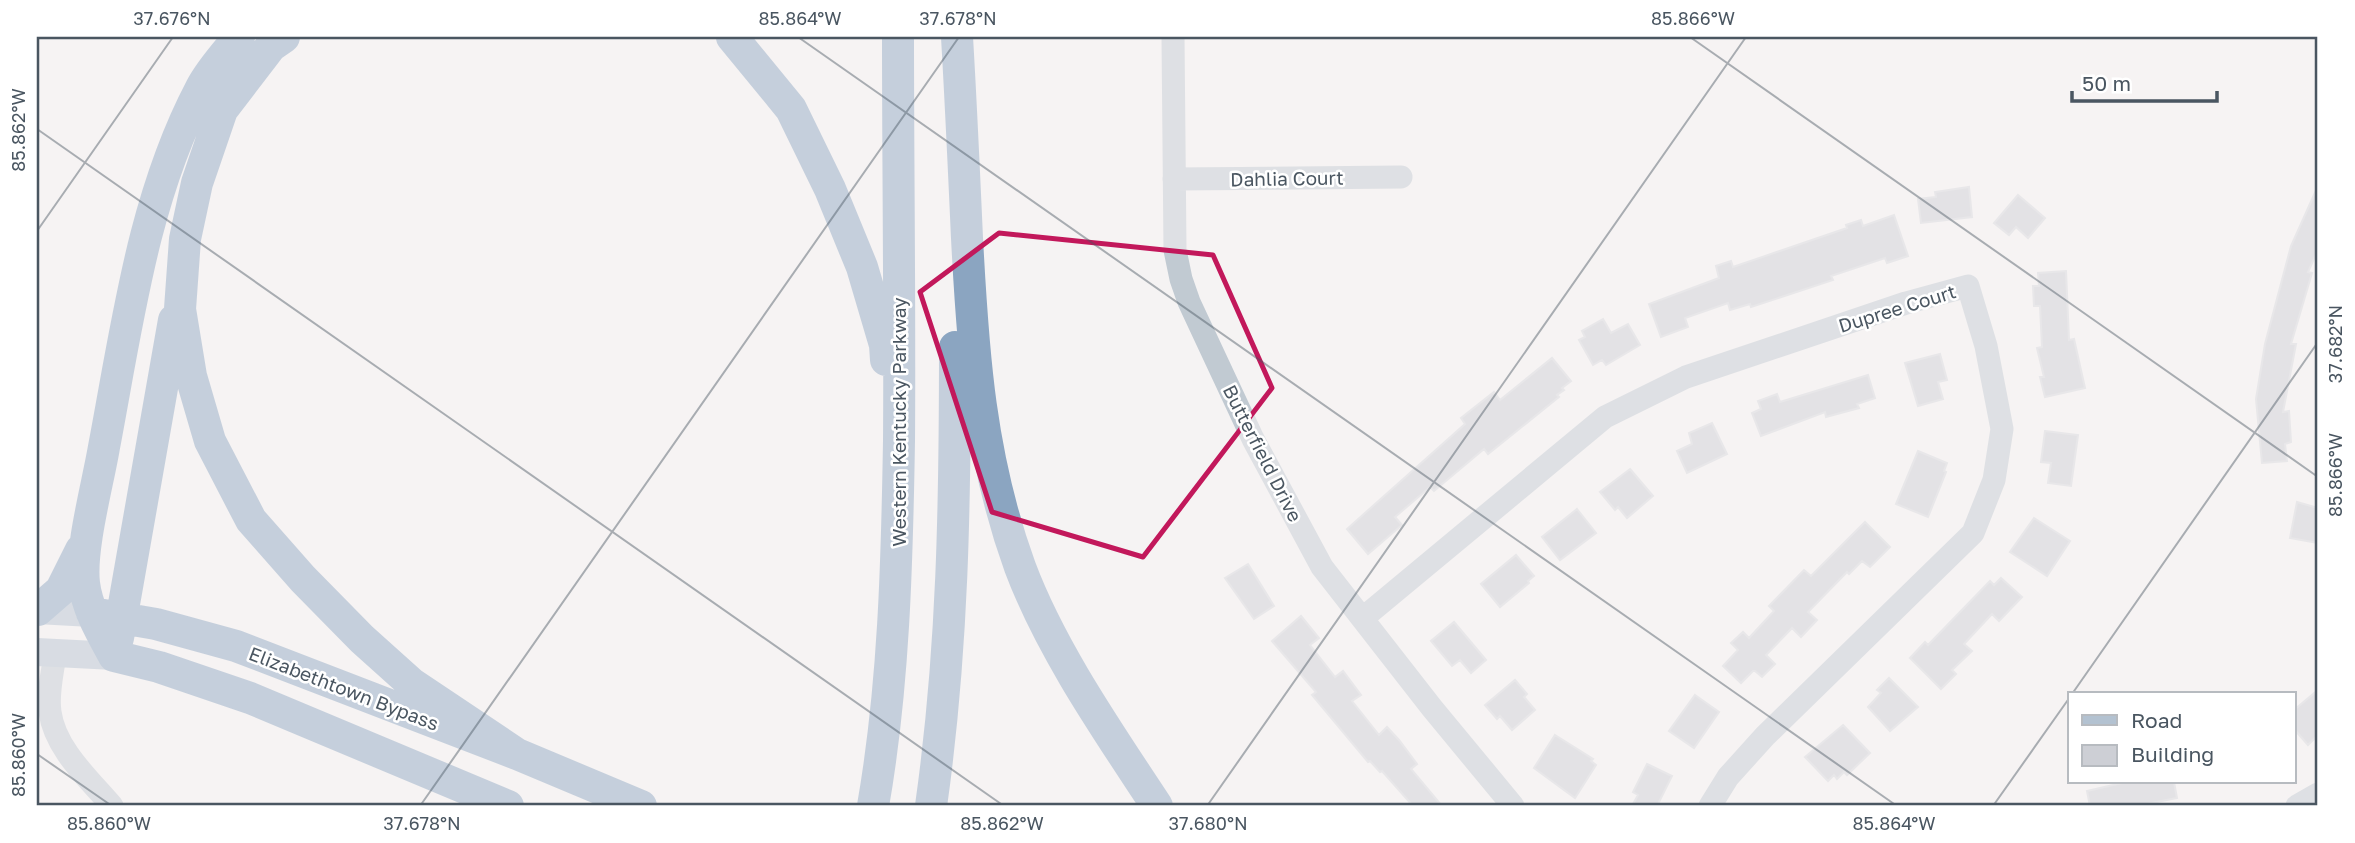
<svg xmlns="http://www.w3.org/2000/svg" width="2355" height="843" font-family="'Golos Text',sans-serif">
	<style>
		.building { fill: #cdcfd5; stroke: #d7d9de; stroke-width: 2 }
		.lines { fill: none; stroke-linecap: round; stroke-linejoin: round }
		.minor { stroke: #c1cad2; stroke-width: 23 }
		.major { stroke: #b3c2d1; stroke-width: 28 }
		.highway { stroke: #8ba5c1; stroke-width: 32 }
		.marked { fill: none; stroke: #c2185b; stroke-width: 5; stroke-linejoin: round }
		.ticks { fill: none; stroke: #4a5661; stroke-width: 2; stroke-opacity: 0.45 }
		.labels { text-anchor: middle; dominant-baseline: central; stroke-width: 5; stroke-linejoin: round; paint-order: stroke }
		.street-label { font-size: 19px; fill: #4a5661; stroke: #fff }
		.neatline { fill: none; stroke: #4a5661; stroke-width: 2.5 }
		.ticks-label { font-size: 18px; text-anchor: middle; fill: #4a5661 }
	</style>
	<rect width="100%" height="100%" fill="#f5f3f3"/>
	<!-- building -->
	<path class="building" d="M2318,186V250L2308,272L2312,273L2291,344H2296L2283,412L2289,411L2291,442L2285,444L2287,461L2262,463L2256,399L2265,344L2291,246Z
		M1969,187L1972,217L1921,223L1918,199L1936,197L1935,192Z
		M2018,195L2045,218L2028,238L2016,227L2009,235L1994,223Z
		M1894,215L1908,256L1887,263L1885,258L1831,276L1833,280L1751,307L1750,304L1730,310L1728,303L1685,318L1688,327L1661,337L1649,304L1719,278L1716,266L1731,261L1733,267L1847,228L1846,225L1861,220L1863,226Z
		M2066,271L2069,340L2074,339L2085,388L2045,397L2040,377H2044L2037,348L2042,347L2040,306H2034L2033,286H2039L2038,273Z
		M1603,319L1611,333L1628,324L1640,345L1606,365L1602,360L1593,365L1579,340L1585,337L1582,331Z
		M1940,354L1947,380L1938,382L1943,399L1918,406L1905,363Z
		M1552,358L1571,381L1562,388L1564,390L1557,395L1559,397L1488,454L1484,449L1434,491L1430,487L1395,517L1402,525L1368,554L1347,529L1465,424L1461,418L1494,392L1500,400Z
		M1868,375L1875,398L1857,404L1859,408L1826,417L1825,412L1761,436L1752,413L1761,409L1758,401L1777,394L1780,402Z
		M1712,423L1727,454L1687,473L1677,451L1692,444L1689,433Z
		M2045,431L2078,435L2071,486L2048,483L2051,463L2041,462Z
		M1918,451L1947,463L1944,471L1946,472L1928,517L1896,504Z
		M1630,469L1653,496L1627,518L1618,507L1615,510L1600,492Z
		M2297,502L2318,508V543L2290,538Z
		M1577,509L1596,533L1560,560L1542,537Z
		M2034,518L2070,541L2047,576L2010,552Z
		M1865,522L1890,547L1870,567L1862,561L1849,574L1847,572L1808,612L1817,620L1801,637L1792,628L1766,655L1775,664L1762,677L1755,671H1753L1741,683L1723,666L1738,650L1731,643L1743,632L1749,638L1774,611L1769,606L1804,570L1811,576Z
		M1516,555L1534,576L1528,581L1529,583L1500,607L1481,584Z
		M1248,564L1274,606L1254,619L1225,578Z
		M2001,578L2022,597L1999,621L1992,614L1964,644L1972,651L1952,670L1956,674L1941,689L1910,658L1925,642L1928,645L1990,581L1994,585Z
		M1301,616L1319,638L1310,645L1335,677L1343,671L1361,695L1352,701L1379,735L1387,727L1399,740L1417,764L1411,769L1442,806H1413L1382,771L1380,772L1370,761L1368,762L1312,695L1316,692L1272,641Z
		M1454,622L1486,660L1471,673L1460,660L1452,666L1431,641Z
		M1889,678L1918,707L1890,731L1868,707L1881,693L1877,690Z
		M1515,680L1527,694L1524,697L1535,710L1512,730L1500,716L1497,719L1485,705Z
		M2318,690V735L2308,745L2294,729V710Z
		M1695,695L1719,712L1694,748L1669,731Z
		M1843,725L1870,753L1847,775L1844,772L1837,779L1834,775L1828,781L1805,757Z
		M1555,735L1593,759L1591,761L1596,765L1575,798L1534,768Z
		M1647,764L1672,776L1657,806H1632L1638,795L1633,792Z
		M2126,782H2174L2177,798L2137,806H2090L2087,791Z"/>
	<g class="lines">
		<!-- minor -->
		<path class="minor" d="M1173,37L1175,250L1181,279L1189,302L1253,439L1322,567L1432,708L1513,806
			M1174,179L1401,177
			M1363,618L1605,417L1686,377L1906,303L1968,286L1986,346L2002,429L1994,480L1973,533L1765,736L1728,777L1710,806
			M55,653C53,672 47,693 50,712C55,749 89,779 112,806
			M2297,806L2318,794"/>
		<!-- major -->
		<path class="major" d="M37,610L92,613
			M37,652L114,656"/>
		<!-- highway -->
		<path class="highway" d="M284,37L271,46L222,110L197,183L185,239L180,309L191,376L210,441L251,520L303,579L362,639L411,683L517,754
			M732,37L791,109L830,189L862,267L885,345L886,360
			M957,37C961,104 964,171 967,238C973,354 980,457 1020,567C1051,650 1109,733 1157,806
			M38,610L61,590L81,550
			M92,613L156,624L236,646L517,754L641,806
			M118,638L174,320
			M114,656C102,634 87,609 84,583C80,548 98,483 104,447C127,326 143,198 201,88C210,70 226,53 239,37
			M114,656L159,667L250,698L508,806
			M873,806C894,686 897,563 899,441C900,306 898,171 898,37
			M931,806C953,651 955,503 955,347"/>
	</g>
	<!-- marked area -->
	<path d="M0 0H2355V843H0ZM999,233L1213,255L1272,388L1143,557L992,512L920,292Z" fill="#f5f3f3" fill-opacity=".55" fill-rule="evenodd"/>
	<path class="marked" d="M999,233L1213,255L1272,388L1143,557L992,512L920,292Z"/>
	<!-- ticks -->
	<path class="ticks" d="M798,37L1897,806M1690,37L2318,477M37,129L1004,806M37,231L173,37M2072,694L2318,342M37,754L112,806M420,806L959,37M1207,806L1746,37M1993,806L2070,697"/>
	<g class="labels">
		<!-- street labels -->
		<g class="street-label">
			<text transform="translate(1287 178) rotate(-1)">Dahlia Court</text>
			<text transform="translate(1897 308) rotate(-17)">Dupree Court</text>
			<text transform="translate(898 422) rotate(-90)">Western Kentucky Parkway</text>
			<text transform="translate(1263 453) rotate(63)">Butterfield Drive</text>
			<text transform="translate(344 688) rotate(21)">Elizabethtown Bypass</text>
		</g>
	</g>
	<!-- border -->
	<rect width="2355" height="843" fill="none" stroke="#ffffff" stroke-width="77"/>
	<!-- legend -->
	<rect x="2068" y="692" width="228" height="91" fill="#ffffff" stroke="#b7bbc0" stroke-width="2"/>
	<rect x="2082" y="715" width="35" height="10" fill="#b3c2d1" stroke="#b7bbc0" stroke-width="2"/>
	<text x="2131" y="728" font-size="21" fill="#4a5661">Road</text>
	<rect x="2082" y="745" width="35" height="21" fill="#cdcfd5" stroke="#b7bbc0" stroke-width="2"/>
	<text x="2131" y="762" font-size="21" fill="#4a5661">Building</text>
	<!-- scale -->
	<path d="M2072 91v10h145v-10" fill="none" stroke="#4a5661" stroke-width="3.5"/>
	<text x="2082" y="91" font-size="21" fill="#4a5661" stroke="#ffffff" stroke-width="5" paint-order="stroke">50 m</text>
	<rect x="38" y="38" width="2278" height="766" class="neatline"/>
	<g class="ticks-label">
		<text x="172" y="25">37.676°N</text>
		<text x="800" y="25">85.864°W</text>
		<text x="958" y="25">37.678°N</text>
		<text x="1693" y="25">85.866°W</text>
		<text transform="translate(19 130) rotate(-90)" y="6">85.862°W</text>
		<text transform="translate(2336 344) rotate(-90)" y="6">37.682°N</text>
		<text transform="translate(2336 475) rotate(-90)" y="6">85.866°W</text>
		<text transform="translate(19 755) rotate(-90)" y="6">85.860°W</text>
		<text x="109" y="830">85.860°W</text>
		<text x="422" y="830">37.678°N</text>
		<text x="1002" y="830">85.862°W</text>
		<text x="1208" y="830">37.680°N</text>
		<text x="1894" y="830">85.864°W</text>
	</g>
</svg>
